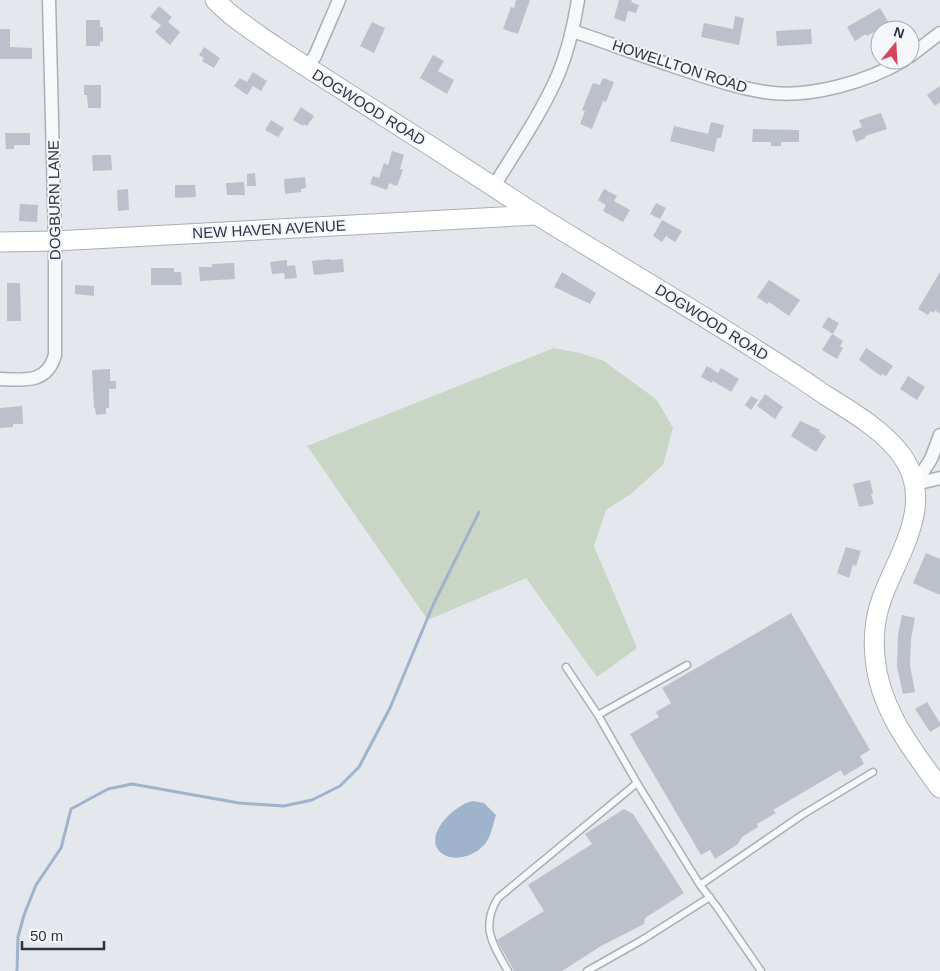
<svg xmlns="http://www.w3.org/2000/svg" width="940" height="971" font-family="Arial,sans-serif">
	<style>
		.green { fill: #c9d6c5 }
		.water { fill: #9fb4cc }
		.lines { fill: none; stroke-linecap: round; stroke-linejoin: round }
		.stream { stroke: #9fb4cc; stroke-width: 3 }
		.building { fill: #bbc0ca }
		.lane-casing { stroke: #a9aeb7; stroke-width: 9 }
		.street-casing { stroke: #a9aeb7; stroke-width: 15 }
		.secondary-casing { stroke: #a9aeb7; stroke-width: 21 }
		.lane { stroke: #f7f8fa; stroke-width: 6 }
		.street { stroke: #f7f8fa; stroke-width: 12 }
		.secondary { stroke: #fff; stroke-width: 19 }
		.labels { text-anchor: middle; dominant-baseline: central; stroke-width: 4; stroke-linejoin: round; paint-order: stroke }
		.street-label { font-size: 15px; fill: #2b3445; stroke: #f4f6f9 }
	</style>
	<rect width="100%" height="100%" fill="#e4e7ec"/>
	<!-- green -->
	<path class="green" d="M554,348L580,353L604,361L657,400L673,428L663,465L632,493L606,510L594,546L637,648L597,677L526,578L428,620L307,446Z"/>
	<!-- water -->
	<path class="water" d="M473,801L484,803L496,815C493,824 491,837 485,844C458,873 414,852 447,817C454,810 463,803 473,801Z"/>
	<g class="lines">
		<!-- stream -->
		<path class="stream" d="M17,971L18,937L24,915L36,885L61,848L71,809L108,789L132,784L239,803L284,806L312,800L340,786L359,767L390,708L433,605L479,512"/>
	</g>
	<!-- building -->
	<path class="building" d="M516,0H530L518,34L503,29L511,7L514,8Z
		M619,0H632L631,2L639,5L636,13L628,11L625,22L614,18Z
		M159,6L172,17L168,22L180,32L170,45L155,32L161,25L150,17Z
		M880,8L889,23L867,36L866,34L855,41L847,27Z
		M735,16L744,18L739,45L701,37L704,23L733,29Z
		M86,20H100V27H103V42L100,41V46H86Z
		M372,22L385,28L374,53L360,46Z
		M0,29H10V47L32,48V59H0Z
		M811,29L812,44L777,46L776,31Z
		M204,47L220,58L214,68L202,61L204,58L199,55Z
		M433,55L444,61L438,71L454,80L447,94L420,78Z
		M253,72L267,81L261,91L253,86L247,95L234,86L240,78L247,82Z
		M603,78L614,82L606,102L603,101L592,129L580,124L585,111L582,110L593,83L600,85Z
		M84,85H101V108H88L87,95H84Z
		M940,86V102L935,106L927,95Z
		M301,107L314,116L307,126L304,124L303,126L293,120Z
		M881,113L887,129L865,136L866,138L856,142L852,131L862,127L859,120Z
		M271,120L284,128L278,137L265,130Z
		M711,122L724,125L721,138H717L714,152L670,141L674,126L708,134Z
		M753,129L799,130V142H781V146H771V142H752Z
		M5,133H30V145H14V149H6Z
		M392,151L404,155L400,169L403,170L397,186L389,183L387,190L370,184L373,176L379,178L384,163L388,165Z
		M92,155H111L112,170L93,171Z
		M255,173L256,186H247V174Z
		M305,177L306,188L301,189V192L285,194L284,179Z
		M244,182L245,195H227L226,183Z
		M175,185H195L196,197L175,198Z
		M128,189L129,210L118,211L117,190Z
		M604,189L617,196L614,201L630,210L623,222L603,211L606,205L598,200Z
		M656,203L666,208L660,219L650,214Z
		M20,204L38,205L37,222L19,221Z
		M662,220L682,231L675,242L666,236L662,242L653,236Z
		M330,259V260L343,259L344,272L314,275L312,261Z
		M287,260V266L295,265L297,278L285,279L284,273L272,274L270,262Z
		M234,263L235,279L200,281L199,267H212V264Z
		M151,268H174V272H181L182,285H151Z
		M562,272L596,293L590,304L554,287Z
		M940,272V314L935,310L934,313L931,311L928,315L918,309Z
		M769,280L800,300L789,316L769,302L767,304L757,297Z
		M7,283H20L21,321H7Z
		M75,285L94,286V296L75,294Z
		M828,317L839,323L833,334L822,327Z
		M832,334L843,341L840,346L843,348L837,359L822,350Z
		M866,348L893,366L886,376L882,374L881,376L859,360Z
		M707,366L718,373L721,368L739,379L731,392L713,381L712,383L701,377Z
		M110,369V381H116V389H109V408H106V414L96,415L95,408H94L92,370Z
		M908,376L925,387L917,400L900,389Z
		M765,394L783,407L775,419L757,406Z
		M751,396L758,400L751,410L745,405Z
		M22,406L23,424H13V427L0,428V408Z
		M800,421L820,430L819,432L826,436L816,452L791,436Z
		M870,480L873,493L871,494L874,504L859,507L853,484Z
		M846,547L861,551L856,566L853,565L849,578L837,573Z
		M926,553L940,559V595L913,583Z
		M791,613L870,750L860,756L864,764L844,776L841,770L773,810L776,813L757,824L758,827L742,837L738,844L715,859L710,850L701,855L630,734L659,717L656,712L671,703L662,688Z
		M902,615L915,618L911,639L910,665L915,692L903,694L897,667L898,635Z
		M927,702L940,723V726L930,732L915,709Z
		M624,809L633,814L684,893L645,918L644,924L601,946L562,971H514L497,940L544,911L528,885L592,844L585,834Z"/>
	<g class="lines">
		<defs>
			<path id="lane" d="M566,667L598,715L637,783L700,885L717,907L761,971
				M598,715L687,665
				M700,885L802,815L873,772
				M508,971C493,945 480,927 498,898L637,783
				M587,971L642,940L710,897"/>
			<path id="street" d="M573,31C605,42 637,54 670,65C700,75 733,87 765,92C808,99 867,82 904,60
				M910,56L940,33
				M307,67L315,56L339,0
				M494,186C516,150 541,114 558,75C568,51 574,25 578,0
				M0,379C24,380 47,384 55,355V241L49,0
				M915,484L931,459L940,435
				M915,484L940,478"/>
			<path id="secondary" d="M215,0C232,18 256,33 276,47C311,70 346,92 382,115C434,148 485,181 537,215C609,260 683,303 755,349C779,364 802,379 825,395C852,412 880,428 900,453C937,501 899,552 882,598C875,617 873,637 875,657C879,708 911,748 940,788
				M0,242L55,241L537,215"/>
		</defs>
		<!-- lane casing -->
		<use href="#lane" class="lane-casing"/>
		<!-- street casing -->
		<use href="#street" class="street-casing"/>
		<!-- secondary casing -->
		<use href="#secondary" class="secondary-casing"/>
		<!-- lane -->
		<use href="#lane" class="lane"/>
		<!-- street -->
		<use href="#street" class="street"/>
		<!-- secondary -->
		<use href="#secondary" class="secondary"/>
	</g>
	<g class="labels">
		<!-- street labels -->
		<g class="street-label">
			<text transform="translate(680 66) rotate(18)">HOWELLTON ROAD</text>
			<text transform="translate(369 107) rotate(32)">DOGWOOD ROAD</text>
			<text transform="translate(54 200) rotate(-91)">DOGBURN LANE</text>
			<text transform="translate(269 229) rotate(-3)">NEW HAVEN AVENUE</text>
			<text transform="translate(712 322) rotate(32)">DOGWOOD ROAD</text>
		</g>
	</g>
	<!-- north arrow -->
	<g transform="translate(895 45) rotate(18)"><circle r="24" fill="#f4f6f9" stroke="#a4a8b1"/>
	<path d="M0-4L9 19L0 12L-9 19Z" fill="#d1495b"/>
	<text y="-8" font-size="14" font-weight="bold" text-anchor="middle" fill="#2b3445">N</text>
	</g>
	<!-- scale -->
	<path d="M22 941v8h82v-8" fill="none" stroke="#2b3445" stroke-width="2.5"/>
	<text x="30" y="941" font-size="15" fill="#2b3445" stroke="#f4f6f9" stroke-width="4" paint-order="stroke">50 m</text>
</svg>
